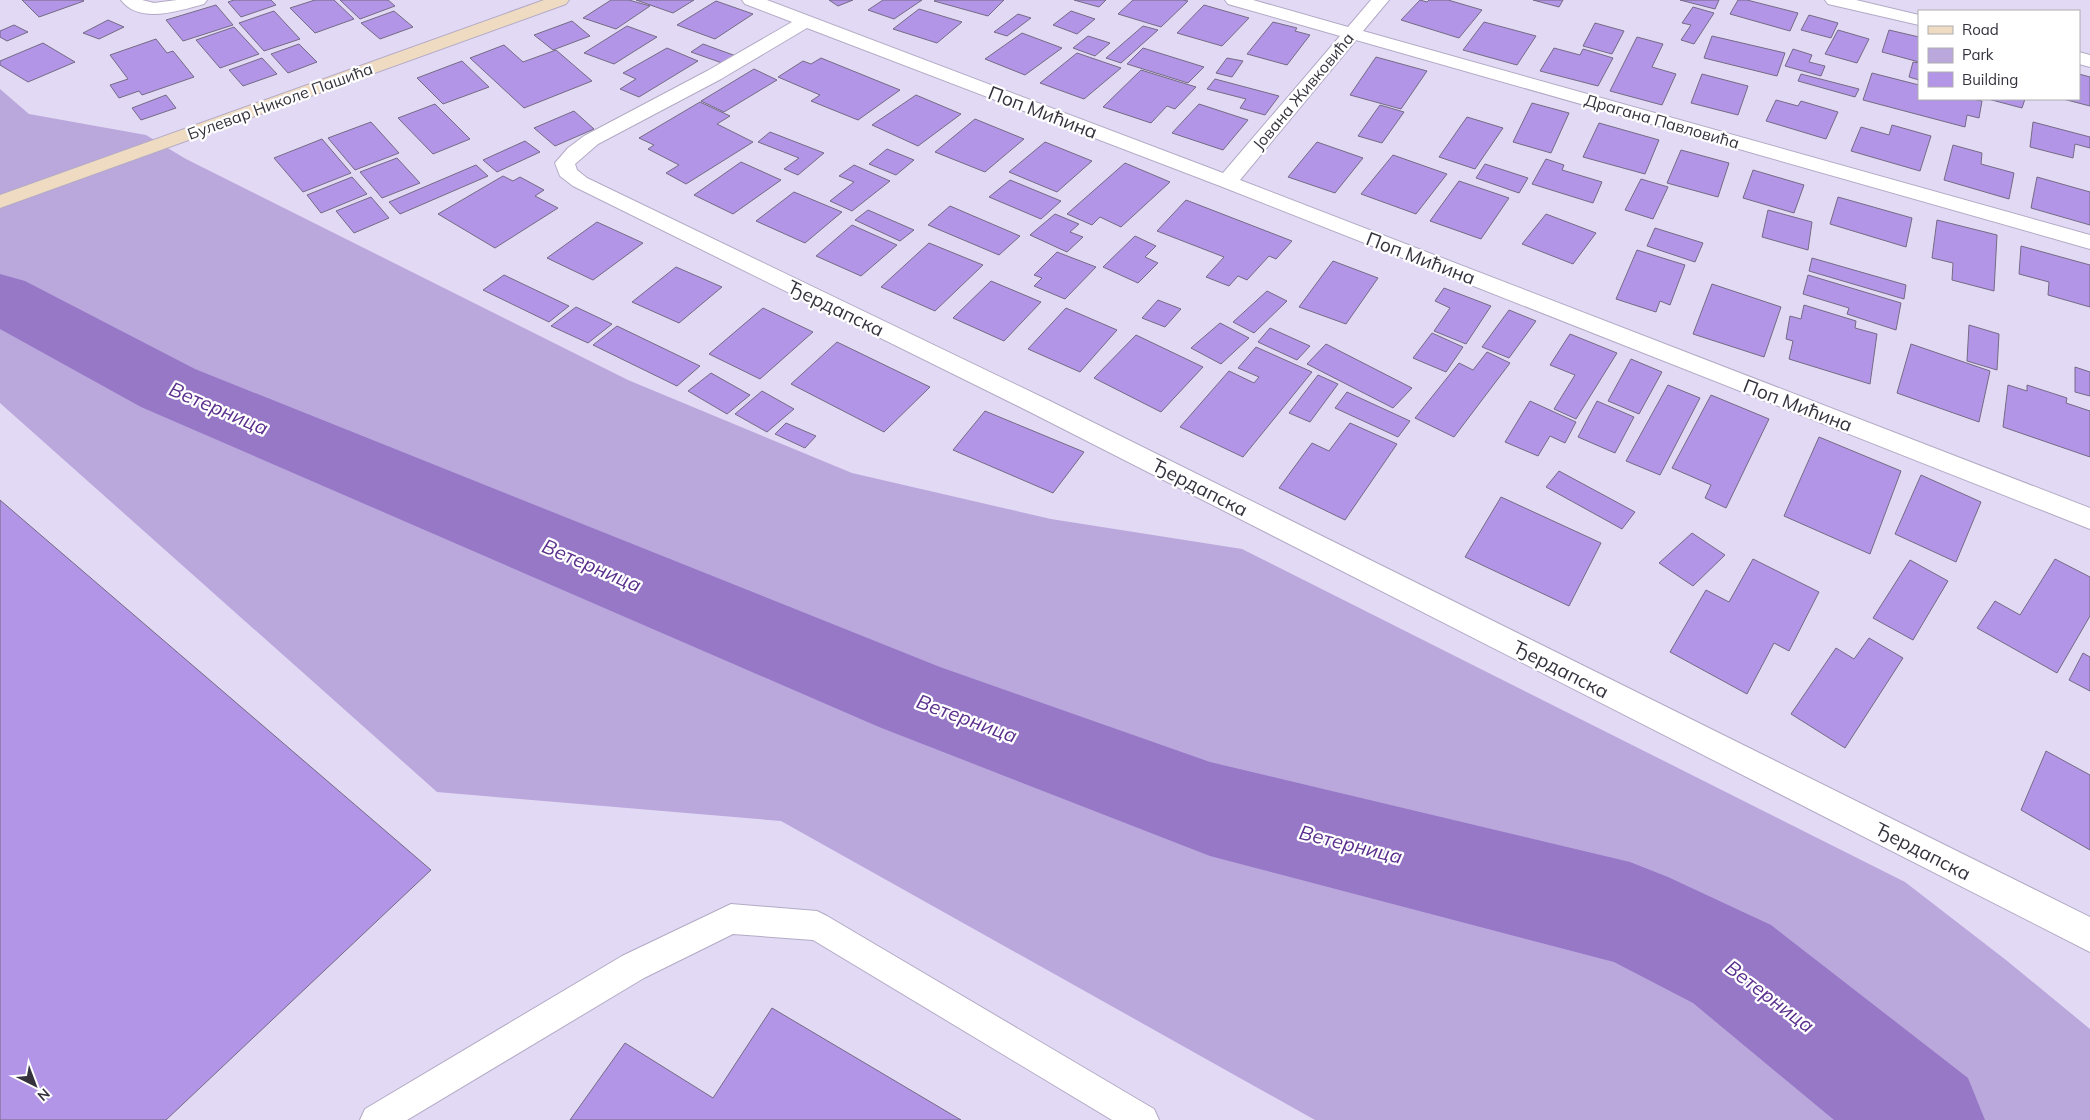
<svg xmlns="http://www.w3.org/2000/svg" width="2090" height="1120" font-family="Mulish,sans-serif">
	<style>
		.green { fill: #baa8dc }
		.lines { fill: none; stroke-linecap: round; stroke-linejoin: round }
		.river { fill: #9678c7; fill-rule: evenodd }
		.building { fill: #b395e7; stroke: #746b84 }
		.lane-casing { stroke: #b3aac5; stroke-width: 2 }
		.street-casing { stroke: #b3aac5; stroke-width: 2 }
		.secondary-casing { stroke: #b3aac5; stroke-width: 2 }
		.lane { fill: #fff; fill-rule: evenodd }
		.street { fill: #fff; fill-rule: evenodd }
		.secondary { fill: #eedbc1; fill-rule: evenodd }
		.labels { text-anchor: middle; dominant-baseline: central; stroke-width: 4.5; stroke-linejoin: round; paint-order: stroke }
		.far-street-label { font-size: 16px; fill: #35323d; stroke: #fff }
		.street-label { font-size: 19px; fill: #35323d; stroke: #fff }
		.water-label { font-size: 20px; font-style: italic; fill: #5a2f8d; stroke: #fff }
	</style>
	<rect width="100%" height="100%" fill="#e2d9f5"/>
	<!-- green -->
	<path class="green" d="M0,89L29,114L146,135L186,159L628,380L852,473L1051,519L1242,549L1905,882L2006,960L2090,1029V1120H1315L781,821L437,792L0,403Z"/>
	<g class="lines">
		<!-- river -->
		<path class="river" d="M0,274L25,281L195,369L940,667L1210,762L1630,862L1668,877L1771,925L1968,1078L1985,1120H1834L1693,1003L1614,962L1210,856L879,727L141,407L0,329Z"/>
	</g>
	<!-- building -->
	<path class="building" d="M22,0H83L84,1L39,17Z
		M234,0H271L276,5L241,17L228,2Z
		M315,0H334L354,19L315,33L290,8Z
		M340,0H388L395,6L360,19Z
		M611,0H629L650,6L616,29L583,18Z
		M636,0H694L673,13Z
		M829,0H853L838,6Z
		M883,0H922L894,19L868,10Z
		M936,0H1004L988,16L934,1Z
		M1074,0H1106L1099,7Z
		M1133,0H1183L1188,1L1161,27L1118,14Z
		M1420,0L1427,2L1429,0H1448L1482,10L1459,38L1401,20Z
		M1533,0H1563L1559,7Z
		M1680,0H1719L1715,9Z
		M1738,0H1747L1798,13L1790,31L1730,14Z
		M716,1L753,14L715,39L677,25Z
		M216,5L233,25L183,41L166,20Z
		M1204,5L1249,18L1222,46L1177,33Z
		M1693,7L1714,13L1694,44L1681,40L1691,25L1682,23Z
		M919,9L962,22L937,43L893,29Z
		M274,11L300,39L264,51L239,23Z
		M394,11L413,27L380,39L361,23Z
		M1071,11L1095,19L1077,34L1053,25Z
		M1018,14L1031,18L1007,36L994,32Z
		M1809,15L1838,23L1831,38L1801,30Z
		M108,20L124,27L99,39L83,33Z
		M572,21L590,36L553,50L534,35Z
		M1273,22L1297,28L1295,31L1310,35L1287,65L1247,54Z
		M1484,22L1536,36L1517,65L1463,50Z
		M1595,23L1624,31L1612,54L1583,46Z
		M14,25L28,32L7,41L0,37V31Z
		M627,26L657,37L614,64L584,53Z
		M1143,26L1158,30L1121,63L1106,58Z
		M234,27L259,54L220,68L196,40Z
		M1838,30L1869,39L1857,63L1825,54Z
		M1889,30L1919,37V62L1882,52Z
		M1022,33L1062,48L1025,75L985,59Z
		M1088,36L1110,43L1095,56L1073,48Z
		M1712,36L1785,53L1777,76L1704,58Z
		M1637,37L1663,44L1652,67L1676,74L1662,105L1610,91Z
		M156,39L167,53L173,51L194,77L142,95L139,91L119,98L110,85L128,79L110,55Z
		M43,43L75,62L28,82L0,65V61Z
		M299,44L317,62L288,73L271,54Z
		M703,44L736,56L725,64L691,52Z
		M504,45L523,62L556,50L592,81L524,108L470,58Z
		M667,48L698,61L639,97L620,89L636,79L623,73Z
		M1143,48L1204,67L1188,83L1127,64Z
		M1554,48L1580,55L1583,49L1613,58L1598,86L1540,71Z
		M1793,49L1812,55L1809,62L1825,66L1821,76L1785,66Z
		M1077,53L1121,68L1084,99L1040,83Z
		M1376,57L1427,71L1401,109L1350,95Z
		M262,58L277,74L243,86L229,70Z
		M821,58L900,90L858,120L811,101L820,95L778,77L803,61L811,64Z
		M1227,58L1243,61L1232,77L1216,73Z
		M462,61L489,87L443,104L417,78Z
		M1913,62L1919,63V80L1909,77Z
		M754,69L777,80L724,112L701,101Z
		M1141,70L1196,87L1175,109L1167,106L1151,123L1103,107Z
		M1872,73L1919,85V99H1972L1982,101L1979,118L1967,115L1965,127L1863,100Z
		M1702,74L1748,86L1738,115L1691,103Z
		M1801,74L1859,89L1855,97L1798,81Z
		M2079,74L2090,77V106L2063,99H2079Z
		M1215,79L1279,96L1265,115L1240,108L1246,99L1207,89Z
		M166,95L176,108L141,120L132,108Z
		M916,95L961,114L918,146L872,125Z
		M1988,99H2025L2022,108Z
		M1776,100L1798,106L1801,101L1838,112L1826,139L1766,121Z
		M700,102L730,116L717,124L753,142L686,184L666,173L679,165L648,149L654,145L639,138Z
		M1532,103L1569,113L1551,153L1513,142Z
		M435,104L470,139L433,154L398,118Z
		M1199,104L1248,120L1223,150L1172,133Z
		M1380,105L1404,112L1382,143L1358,136Z
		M574,111L594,129L555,146L534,128Z
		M1467,117L1503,128L1475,169L1439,157Z
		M975,119L1024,139L985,172L935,152Z
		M371,122L399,153L355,170L328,138Z
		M2033,122L2090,137V148L2075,144L2073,158L2030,147Z
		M1599,123L1659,140L1645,174L1583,157Z
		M1892,125L1931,136L1920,171L1851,151L1861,127L1889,135Z
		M770,132L824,153L798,175L784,169L799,158L758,142Z
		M322,139L351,173L303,192L274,158Z
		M525,141L540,152L497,172L483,160Z
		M1045,142L1092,161L1057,192L1009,172Z
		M1317,142L1363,158L1335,193L1288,177Z
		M1953,145L1982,153L1981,164L2014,173L2009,199L1944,180Z
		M887,149L914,160L896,175L869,164Z
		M1681,150L1729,163L1718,197L1667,183Z
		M1393,155L1447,174L1416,214L1361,194Z
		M397,158L420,183L382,198L360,172Z
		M1546,159L1564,165L1562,170L1602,182L1593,203L1532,184Z
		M741,162L781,180L733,214L694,195Z
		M1125,163L1170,182L1121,227L1100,217L1092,225L1067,214Z
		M1485,164L1528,178L1519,193L1476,178Z
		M476,165L488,176L400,214L389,202Z
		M854,165L890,181L852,211L830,201L854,182L839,176Z
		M1753,170L1804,185L1794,213L1743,198Z
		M503,176L513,181L520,177L544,190L535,196L558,208L495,248L438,214Z
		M352,177L367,194L321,213L307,195Z
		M2037,177L2090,192V225L2031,208Z
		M1641,179L1668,187L1653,219L1625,210Z
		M1010,180L1061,201L1041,219L989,197Z
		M1459,181L1509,198L1481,239L1430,221Z
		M794,192L842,212L805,243L756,221Z
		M371,197L389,218L354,233L336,211Z
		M1838,197L1912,218L1906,247L1830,224Z
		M1186,200L1292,241L1276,259L1269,256L1247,280L1238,276L1229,286L1206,277L1224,257L1157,231Z
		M950,206L1020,236L999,255L928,225Z
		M868,210L914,230L900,241L855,220Z
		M1768,210L1812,222L1808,250L1762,237Z
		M1055,214L1079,224L1070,232L1083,237L1067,252L1030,235Z
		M1546,214L1596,233L1573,264L1522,244Z
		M1937,220L1997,235L1994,291L1952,280L1953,263L1932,258Z
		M597,222L643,243L593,280L547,258Z
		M852,225L897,245L861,276L816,256Z
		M1655,228L1703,243L1695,262L1647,246Z
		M1135,236L1156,246L1145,257L1158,263L1138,283L1103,267Z
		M929,243L983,265L935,311L881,287Z
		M2021,246L2090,265V307L2048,295L2049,282L2019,274Z
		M1637,250L1685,265L1670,305L1660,301L1656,312L1616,299Z
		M1057,252L1096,267L1065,299L1034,286L1042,278L1034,275Z
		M1812,258L1906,285L1904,299L1809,271Z
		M1333,261L1378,278L1346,324L1299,307Z
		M676,267L722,287L679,323L632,302Z
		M504,275L569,306L549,322L483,290Z
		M1808,275L1901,303L1896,330L1847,314L1849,308L1803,294Z
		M991,281L1041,302L1004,341L953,318Z
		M1712,284L1781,307L1764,357L1693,334Z
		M1444,288L1491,306L1466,344L1434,331L1450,308L1435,301Z
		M1267,291L1287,301L1254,333L1233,322Z
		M1158,300L1181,309L1165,327L1142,318Z
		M1804,305L1856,321L1855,328L1877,334L1870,384L1789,359L1793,341L1786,339L1790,316L1801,319Z
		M576,307L612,324L588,343L551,326Z
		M763,308L813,332L760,379L709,354Z
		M1066,308L1117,330L1080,372L1028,349Z
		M1509,310L1536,321L1509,358L1482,347Z
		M1220,323L1249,338L1221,364L1191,348Z
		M1969,325L1999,334L1997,370L1967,361Z
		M617,326L700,366L677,386L593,345Z
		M1270,328L1310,346L1297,360L1258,342Z
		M1432,333L1463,347L1446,372L1413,358Z
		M1570,334L1617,353L1576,419L1554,409L1575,375L1550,365Z
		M1136,335L1203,367L1161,412L1094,378Z
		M837,342L930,387L884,432L791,384Z
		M1326,344L1412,388L1393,408L1307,364Z
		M1911,344L1990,371L1979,422L1897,393Z
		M1256,347L1312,372L1243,457L1180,427L1229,371L1254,383L1259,377L1238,368Z
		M1487,352L1510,363L1454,437L1415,418L1459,363L1473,370Z
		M1631,359L1662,372L1639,414L1608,401Z
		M2075,367L2090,372V396L2075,392Z
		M711,373L750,395L727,414L688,391Z
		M1318,375L1338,384L1310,422L1289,413Z
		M1668,385L1700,398L1660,475L1626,461Z
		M2008,385L2027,391V385L2067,398L2066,403L2090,411V457L2003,427Z
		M762,391L794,409L767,432L735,414Z
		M1347,392L1410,421L1398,437L1335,408Z
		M1711,395L1769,419L1726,508L1705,498L1711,485L1672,468Z
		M1530,401L1576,422L1565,443L1550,436L1538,456L1505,442Z
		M1597,401L1634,417L1615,453L1578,437Z
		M985,411L1084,452L1053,493L953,450Z
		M786,423L816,436L805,448L775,434Z
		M1350,423L1397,444L1345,520L1279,488L1312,443L1329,451Z
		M1819,437L1901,471L1870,554L1784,516Z
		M1559,471L1635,512L1622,529L1546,487Z
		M1921,475L1981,502L1956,562L1895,534Z
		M1501,497L1601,543L1569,606L1465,557Z
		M0,500L431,870L166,1120H0Z
		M1692,533L1725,555L1693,586L1659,563Z
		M1753,559L1819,592L1789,651L1774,643L1747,694L1670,652L1706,590L1729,602Z
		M2055,559L2090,577V616L2057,673L1977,628L1995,601L2020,615Z
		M1910,560L1948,581L1913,640L1873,618Z
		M1869,638L1903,658L1845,748L1791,714L1836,648L1854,659Z
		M2083,653L2090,657V691L2069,680Z
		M2046,751L2090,775V850L2021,810Z
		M772,1008L961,1120H570L625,1043L713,1098Z"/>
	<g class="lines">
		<defs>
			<path id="lane" d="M731,904L817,911L827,916L1154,1109L1159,1120H1112L813,940L733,934L644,978L407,1120H360L365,1109L622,956Z"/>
			<path id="street" d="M121,0H142L154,3L177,0H207L204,4C181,10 139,25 121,0Z
				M742,0H767L1223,173L1340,36L1228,4L1225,0H1253L1348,27L1371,0H1389L1363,31L2090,235V249L1356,40L1240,180L2090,508V529L1220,186L807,28L721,79L598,144L575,164L577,170L587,178L1048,400L2090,917V952L1030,412L573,186L560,176L555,163L568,148L584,136L707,71L792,22L745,4Z
				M1825,0H1856L1919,15V25L1828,4Z
				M2079,52L2090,55V67L2079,64Z"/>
			<path id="secondary" d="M544,0H569L566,4L0,208V195Z"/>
		</defs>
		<!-- lane casing -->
		<use href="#lane" class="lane-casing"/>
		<!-- street casing -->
		<use href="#street" class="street-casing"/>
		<!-- secondary casing -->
		<use href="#secondary" class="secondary-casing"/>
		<!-- lane -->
		<use href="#lane" class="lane"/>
		<!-- street -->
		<use href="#street" class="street"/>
		<!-- secondary -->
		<use href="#secondary" class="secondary"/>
	</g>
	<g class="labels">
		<!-- far-street labels -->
		<g class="far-street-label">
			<text transform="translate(1303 91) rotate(-50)">Јована Живковића</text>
			<text transform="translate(280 101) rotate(-20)">Булевар Николе Пашића</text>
			<text transform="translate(1662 121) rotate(16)">Драгана Павловића</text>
		</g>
		<!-- street labels -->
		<g class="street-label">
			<text transform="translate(1043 112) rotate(21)">Поп Мићина</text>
			<text transform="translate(1421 258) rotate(21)">Поп Мићина</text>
			<text transform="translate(836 308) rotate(26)">Ђердапска</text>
			<text transform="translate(1798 405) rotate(21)">Поп Мићина</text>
			<text transform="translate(1200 487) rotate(27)">Ђердапска</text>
			<text transform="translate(1561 669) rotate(27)">Ђердапска</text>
			<text transform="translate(1923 851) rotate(27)">Ђердапска</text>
		</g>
		<!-- water labels -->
		<g class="water-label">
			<text transform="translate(219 408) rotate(23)">Ветерница</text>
			<text transform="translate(592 565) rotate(23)">Ветерница</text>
			<text transform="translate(967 718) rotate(20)">Ветерница</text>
			<text transform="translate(1351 844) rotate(14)">Ветерница</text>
			<text transform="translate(1770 996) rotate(37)">Ветерница</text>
		</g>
	</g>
	<!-- legend -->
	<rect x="1918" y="10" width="162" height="90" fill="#ffffff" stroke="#aeadb1"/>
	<rect x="1928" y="26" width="25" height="8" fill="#eedbc1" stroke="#aeadb1"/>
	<text x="1962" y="35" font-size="15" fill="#35323d">Road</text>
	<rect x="1928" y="48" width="25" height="15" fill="#baa8dc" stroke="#aeadb1"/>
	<text x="1962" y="60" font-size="15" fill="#35323d">Park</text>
	<rect x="1928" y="72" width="25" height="15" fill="#b395e7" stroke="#aeadb1"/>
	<text x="1962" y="85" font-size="15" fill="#35323d">Building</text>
	<!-- north arrow -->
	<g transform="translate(35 1085) rotate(138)" stroke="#ffffff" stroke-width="4" paint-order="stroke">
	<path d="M0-4L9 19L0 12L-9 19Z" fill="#35323d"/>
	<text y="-8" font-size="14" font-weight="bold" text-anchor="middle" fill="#35323d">N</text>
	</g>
</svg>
